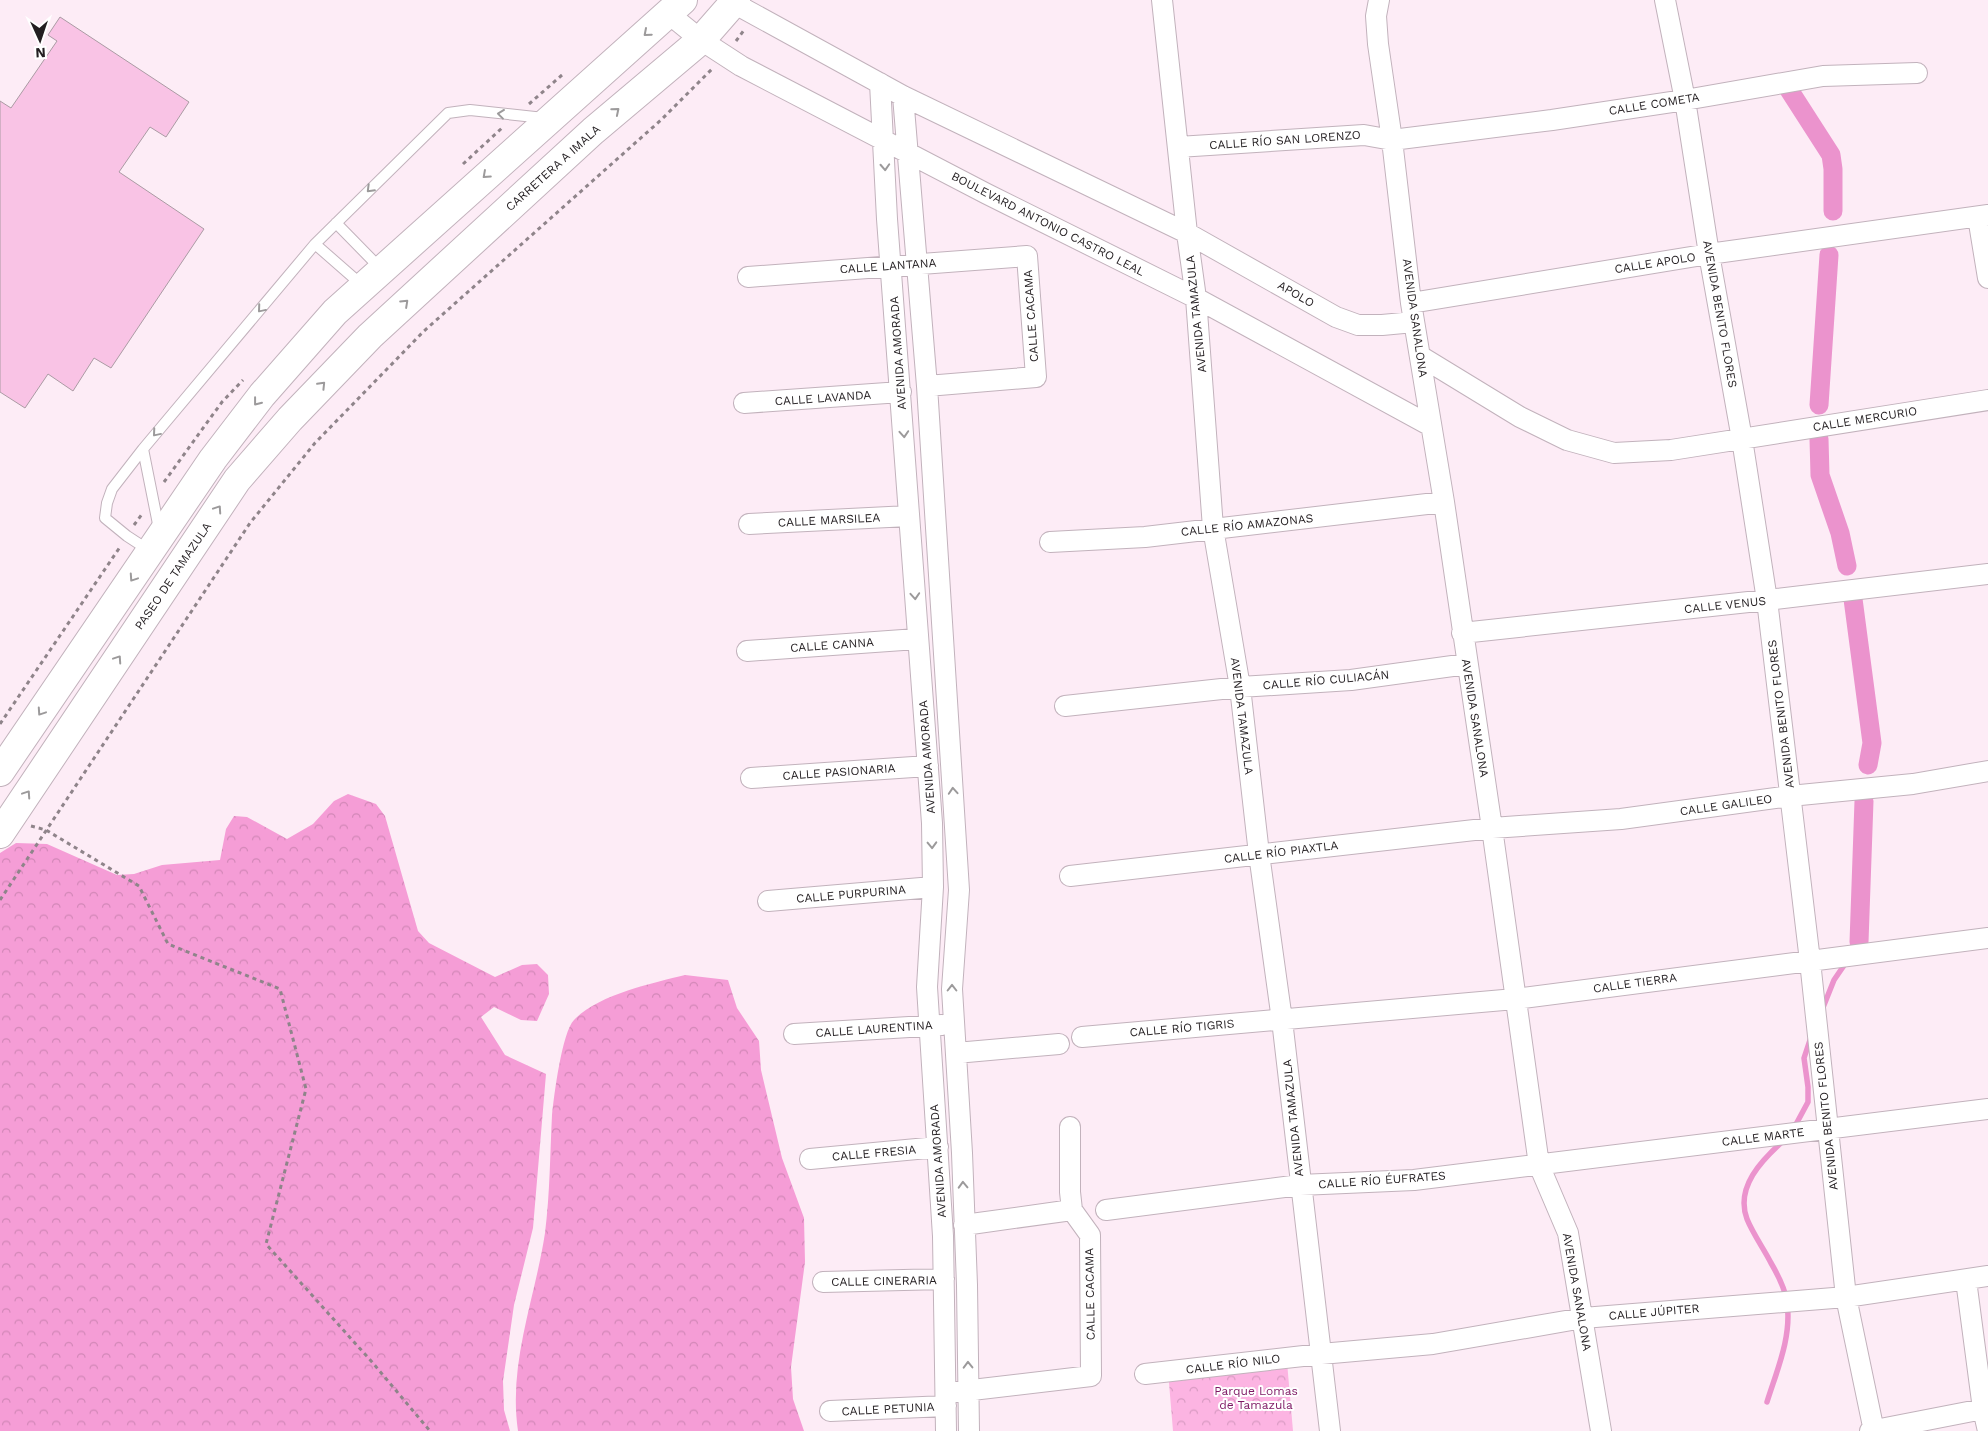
<svg xmlns="http://www.w3.org/2000/svg" width="1988" height="1431" font-family="'Work Sans',sans-serif">
	<style>
		.forest { fill: url(#forest-crowns) }
		.park { fill: url(#park-crowns) }
		.lines { fill: none; stroke-linecap: round; stroke-linejoin: round }
		.stream { stroke: #eb93cd; stroke-width: 5.5 }
		.canal { stroke: #eb93cd; stroke-width: 19 }
		.building { fill: #f9c3e5; stroke: #ab9ba4 }
		.service-casing { stroke: #c2b2bc; stroke-width: 12 }
		.minor-casing { stroke: #c2b2bc; stroke-width: 22 }
		.secondary-casing { stroke: #c2b2bc; stroke-width: 30 }
		.path { stroke: #8f848a; stroke-width: 3; stroke-dasharray: 4 4; stroke-linecap: butt }
		.service { stroke: #fff; stroke-width: 10 }
		.minor { stroke: #fff; stroke-width: 20 }
		.secondary { stroke: #fff; stroke-width: 28 }
		.oneway { stroke: #9c9a9b }
		.labels { text-anchor: middle; dominant-baseline: central; stroke-width: 4; stroke-linejoin: round; paint-order: stroke }
		.street-label { font-size: 12px; fill: #231e21; stroke: #fff }
		.park-label { font-size: 12px; fill: #7d1763; stroke: #fff }
	</style>
	<defs>
		<pattern id="forest-crowns" width="20" height="18" patternUnits="userSpaceOnUse" patternTransform="scale(1.25)"><rect width="20" height="18" fill="#f59dd6"/><path d="M2 6a3 3 0 1 1 6 0M12 15a3 3 0 1 1 6 0" fill="none" stroke="#d287b7"/></pattern>
		<pattern id="park-crowns" width="20" height="18" patternUnits="userSpaceOnUse" patternTransform="scale(1.25)"><rect width="20" height="18" fill="#fcb4e2"/><path d="M2 6a3 3 0 1 1 6 0M12 15a3 3 0 1 1 6 0" fill="none" stroke="#d89ac2"/></pattern>
	</defs>
	<rect width="100%" height="100%" fill="#fdecf6"/>
	<!-- forest -->
	<path class="forest" d="M348,794L376,804L385,816L418,931L429,943L495,977L522,965L537,964L548,975L549,994L537,1021L521,1020L494,1007L481,1017L505,1055L546,1074L533,1228L514,1305L503,1381L504,1410L510,1431H0V853L16,843L47,844L117,875L134,874L162,865L220,860L226,829L234,816L247,817L287,839L313,824L334,801Z
		M685,975L728,980L737,1008L759,1041L761,1070L782,1158L804,1218L805,1262L791,1367L793,1399L804,1431H518C508,1363 535,1299 545,1233C550,1194 550,1154 552,1115C554,1096 562,1032 574,1020C597,995 653,983 685,975Z"/>
	<!-- park -->
	<path class="park" d="M1287,1362L1293,1431H1173L1168,1371Z"/>
	<g class="lines">
		<!-- stream -->
		<path class="stream" d="M1822,1010L1834,980L1847,961
			M1794,1128L1808,1102V1087L1804,1058L1811,1037
			M1767,1402C1777,1370 1792,1337 1787,1302C1785,1288 1778,1275 1771,1263C1764,1249 1753,1234 1747,1219C1735,1187 1762,1160 1783,1141"/>
		<!-- canal -->
		<path class="canal" d="M1786,85L1831,155L1833,169V211
			M1819,405L1829,255
			M1819,439L1820,475L1840,533L1847,566
			M1853,599L1872,743L1868,765
			M1859,942L1864,801"/>
	</g>
	<!-- building -->
	<path class="building" d="M60,17L189,102L166,137L150,127L119,172L204,229L111,368L94,358L73,391L48,374L25,408L0,392V101L11,108L57,41L48,35Z"/>
	<g class="lines">
		<defs>
			<path id="service" d="M336,223L381,269
				M315,244L363,286
				M143,449L159,529
				M150,551L127,536L105,518L107,503L112,489L143,449L315,244L448,113L470,110L544,118"/>
			<path id="minor" d="M728,0L903,96L1187,233L1336,317L1358,325H1382L1414,322
				M1162,0L1187,233L1196,298L1213,528L1240,687L1259,854L1282,1020L1330,1431
				M1379,0L1376,16L1378,44L1392,140L1411,303L1444,502L1492,828L1539,1165L1568,1233L1601,1431
				M1665,0L1685,100L1709,254L1742,439L1767,600L1810,961L1846,1297L1874,1431
				M669,14L701,40L741,66L987,194L1196,298L1431,426
				M880,83L887,219L932,823L933,887L927,987L943,1236L946,1431
				M903,96L927,386L959,890L952,989L962,1153L967,1285L969,1431
				M1178,147L1364,135L1392,140L1552,120L1685,100L1823,76L1917,73
				M1978,217L1988,278
				M748,277L1027,256L1036,377L927,386
				M1411,303L1709,254L1988,215
				M1420,356L1520,417L1567,440L1614,453L1671,450L1988,400
				M744,403L901,392
				M749,524L909,516
				M1050,542L1145,537L1444,502
				M1462,633L1767,600L1988,574
				M747,651L917,639
				M1065,706L1240,687L1351,680L1467,664
				M751,778L928,766
				M1070,876L1492,828L1621,819L1790,796L1913,784L1988,771
				M768,901L933,887
				M794,1034L942,1025
				M1082,1037L1515,999L1988,938
				M956,1053L1059,1044
				M810,1159L938,1147
				M1106,1210L1300,1185L1414,1180L1988,1109
				M964,1225L1072,1210
				M1966,1280L1983,1409L1988,1431
				M823,1282L944,1279
				M1145,1374L1321,1354L1433,1344L1583,1318L1846,1297L1988,1276
				M955,1392L1091,1376L1090,1235L1072,1210L1070,1192V1127
				M830,1411L946,1406
				M1870,1431L1983,1409"/>
			<path id="secondary" d="M0,772L213,459L262,395L335,312L683,0
				M0,834L237,480L290,419L370,336L593,131L701,40L736,0"/>
		</defs>
		<!-- service casing -->
		<use href="#service" class="service-casing"/>
		<!-- minor casing -->
		<use href="#minor" class="minor-casing"/>
		<!-- secondary casing -->
		<use href="#secondary" class="secondary-casing"/>
		<!-- path -->
		<path class="path" d="M736,41L744,30
			M529,104L562,75
			M463,164L502,128
			M164,482L222,402L243,380
			M134,525L142,514
			M0,724L120,547
			M31,826L46,830L139,886L168,944L280,989L306,1089L266,1244L372,1362L430,1431
			M0,900L250,523L315,443L424,331L661,120L713,68"/>
		<!-- service -->
		<use href="#service" class="service"/>
		<!-- minor -->
		<use href="#minor" class="minor"/>
		<!-- secondary -->
		<use href="#secondary" class="secondary"/>
	</g>
	<!-- one-way arrows -->
	<defs><path id="oneway-chevron" d="M-2-3.5L2.5 0L-2 3.5" fill="none" stroke-width="1.6" stroke-linecap="round" stroke-linejoin="round" transform="scale(1.25)"/></defs>
	<g class="oneway">
		<use href="#oneway-chevron" transform="translate(647 33) rotate(139)"/>
		<use href="#oneway-chevron" transform="translate(616 111) rotate(-40)"/>
		<use href="#oneway-chevron" transform="translate(501 114) rotate(-173)"/>
		<use href="#oneway-chevron" transform="translate(885 167) rotate(87)"/>
		<use href="#oneway-chevron" transform="translate(486 175) rotate(138)"/>
		<use href="#oneway-chevron" transform="translate(370 189) rotate(135)"/>
		<use href="#oneway-chevron" transform="translate(405 303) rotate(-43)"/>
		<use href="#oneway-chevron" transform="translate(261 309) rotate(130)"/>
		<use href="#oneway-chevron" transform="translate(322 385) rotate(-46)"/>
		<use href="#oneway-chevron" transform="translate(257 402) rotate(128)"/>
		<use href="#oneway-chevron" transform="translate(156 433) rotate(130)"/>
		<use href="#oneway-chevron" transform="translate(904 434) rotate(86)"/>
		<use href="#oneway-chevron" transform="translate(218 509) rotate(-56)"/>
		<use href="#oneway-chevron" transform="translate(133 578) rotate(124)"/>
		<use href="#oneway-chevron" transform="translate(915 596) rotate(86)"/>
		<use href="#oneway-chevron" transform="translate(118 659) rotate(-56)"/>
		<use href="#oneway-chevron" transform="translate(41 712) rotate(124)"/>
		<use href="#oneway-chevron" transform="translate(953 791) rotate(-94)"/>
		<use href="#oneway-chevron" transform="translate(27 794) rotate(-56)"/>
		<use href="#oneway-chevron" transform="translate(932 845) rotate(88)"/>
		<use href="#oneway-chevron" transform="translate(952 988) rotate(-90)"/>
		<use href="#oneway-chevron" transform="translate(963 1185) rotate(-92)"/>
		<use href="#oneway-chevron" transform="translate(968 1365) rotate(-91)"/>
	</g>
	<g class="labels">
		<!-- street labels -->
		<g class="street-label">
			<text transform="translate(1654 104) rotate(-9)">CALLE COMETA</text>
			<text transform="translate(1285 140) rotate(-4)">CALLE RÍO SAN LORENZO</text>
			<text transform="translate(553 168) rotate(-42)">CARRETERA A IMALA</text>
			<text transform="translate(1048 224) rotate(27)">BOULEVARD ANTONIO CASTRO LEAL</text>
			<text transform="translate(1655 263) rotate(-9)">CALLE APOLO</text>
			<text transform="translate(888 266) rotate(-4)">CALLE LANTANA</text>
			<text transform="translate(1296 294) rotate(30)">APOLO</text>
			<text transform="translate(1196 314) rotate(-96)">AVENIDA TAMAZULA</text>
			<text transform="translate(1720 314) rotate(80)">AVENIDA BENITO FLORES</text>
			<text transform="translate(1031 316) rotate(-94)">CALLE CACAMA</text>
			<text transform="translate(1415 318) rotate(82)">AVENIDA SANALONA</text>
			<text transform="translate(898 353) rotate(-94)">AVENIDA AMORADA</text>
			<text transform="translate(823 398) rotate(-4)">CALLE LAVANDA</text>
			<text transform="translate(1865 419) rotate(-9)">CALLE MERCURIO</text>
			<text transform="translate(829 520) rotate(-3)">CALLE MARSILEA</text>
			<text transform="translate(1247 525) rotate(-6)">CALLE RÍO AMAZONAS</text>
			<text transform="translate(173 576) rotate(-56)">PASEO DE TAMAZULA</text>
			<text transform="translate(1725 605) rotate(-6)">CALLE VENUS</text>
			<text transform="translate(832 645) rotate(-4)">CALLE CANNA</text>
			<text transform="translate(1326 680) rotate(-5)">CALLE RÍO CULIACÁN</text>
			<text transform="translate(1781 714) rotate(-97)">AVENIDA BENITO FLORES</text>
			<text transform="translate(1242 716) rotate(83)">AVENIDA TAMAZULA</text>
			<text transform="translate(1475 718) rotate(81)">AVENIDA SANALONA</text>
			<text transform="translate(927 757) rotate(-94)">AVENIDA AMORADA</text>
			<text transform="translate(839 772) rotate(-4)">CALLE PASIONARIA</text>
			<text transform="translate(1726 805) rotate(-8)">CALLE GALILEO</text>
			<text transform="translate(1281 852) rotate(-7)">CALLE RÍO PIAXTLA</text>
			<text transform="translate(851 894) rotate(-5)">CALLE PURPURINA</text>
			<text transform="translate(1635 983) rotate(-8)">CALLE TIERRA</text>
			<text transform="translate(1182 1028) rotate(-5)">CALLE RÍO TIGRIS</text>
			<text transform="translate(874 1029) rotate(-4)">CALLE LAURENTINA</text>
			<text transform="translate(1826 1116) rotate(-96)">AVENIDA BENITO FLORES</text>
			<text transform="translate(1293 1118) rotate(-96)">AVENIDA TAMAZULA</text>
			<text transform="translate(1763 1137) rotate(-7)">CALLE MARTE</text>
			<text transform="translate(874 1153) rotate(-5)">CALLE FRESIA</text>
			<text transform="translate(938 1161) rotate(-94)">AVENIDA AMORADA</text>
			<text transform="translate(1382 1180) rotate(-4)">CALLE RÍO ÉUFRATES</text>
			<text transform="translate(884 1281) rotate(-1)">CALLE CINERARIA</text>
			<text transform="translate(1577 1292) rotate(80)">AVENIDA SANALONA</text>
			<text transform="translate(1090 1294) rotate(-91)">CALLE CACAMA</text>
			<text transform="translate(1654 1312) rotate(-5)">CALLE JÚPITER</text>
			<text transform="translate(1233 1364) rotate(-7)">CALLE RÍO NILO</text>
			<text transform="translate(888 1409) rotate(-3)">CALLE PETUNIA</text>
		</g>
		<!-- park labels -->
		<g class="park-label">
			<text x="1256" y="1391">Parque Lomas<tspan x="1256" dy="14">de Tamazula</tspan></text>
		</g>
	</g>
	<!-- north arrow -->
	<g transform="translate(40 40) rotate(177)" stroke="#ffffff" stroke-width="4" paint-order="stroke">
	<path d="M0-4L9 19L0 12L-9 19Z" fill="#231e21"/>
	<text y="-8" font-size="14" font-weight="bold" text-anchor="middle" fill="#231e21">N</text>
	</g>
</svg>
